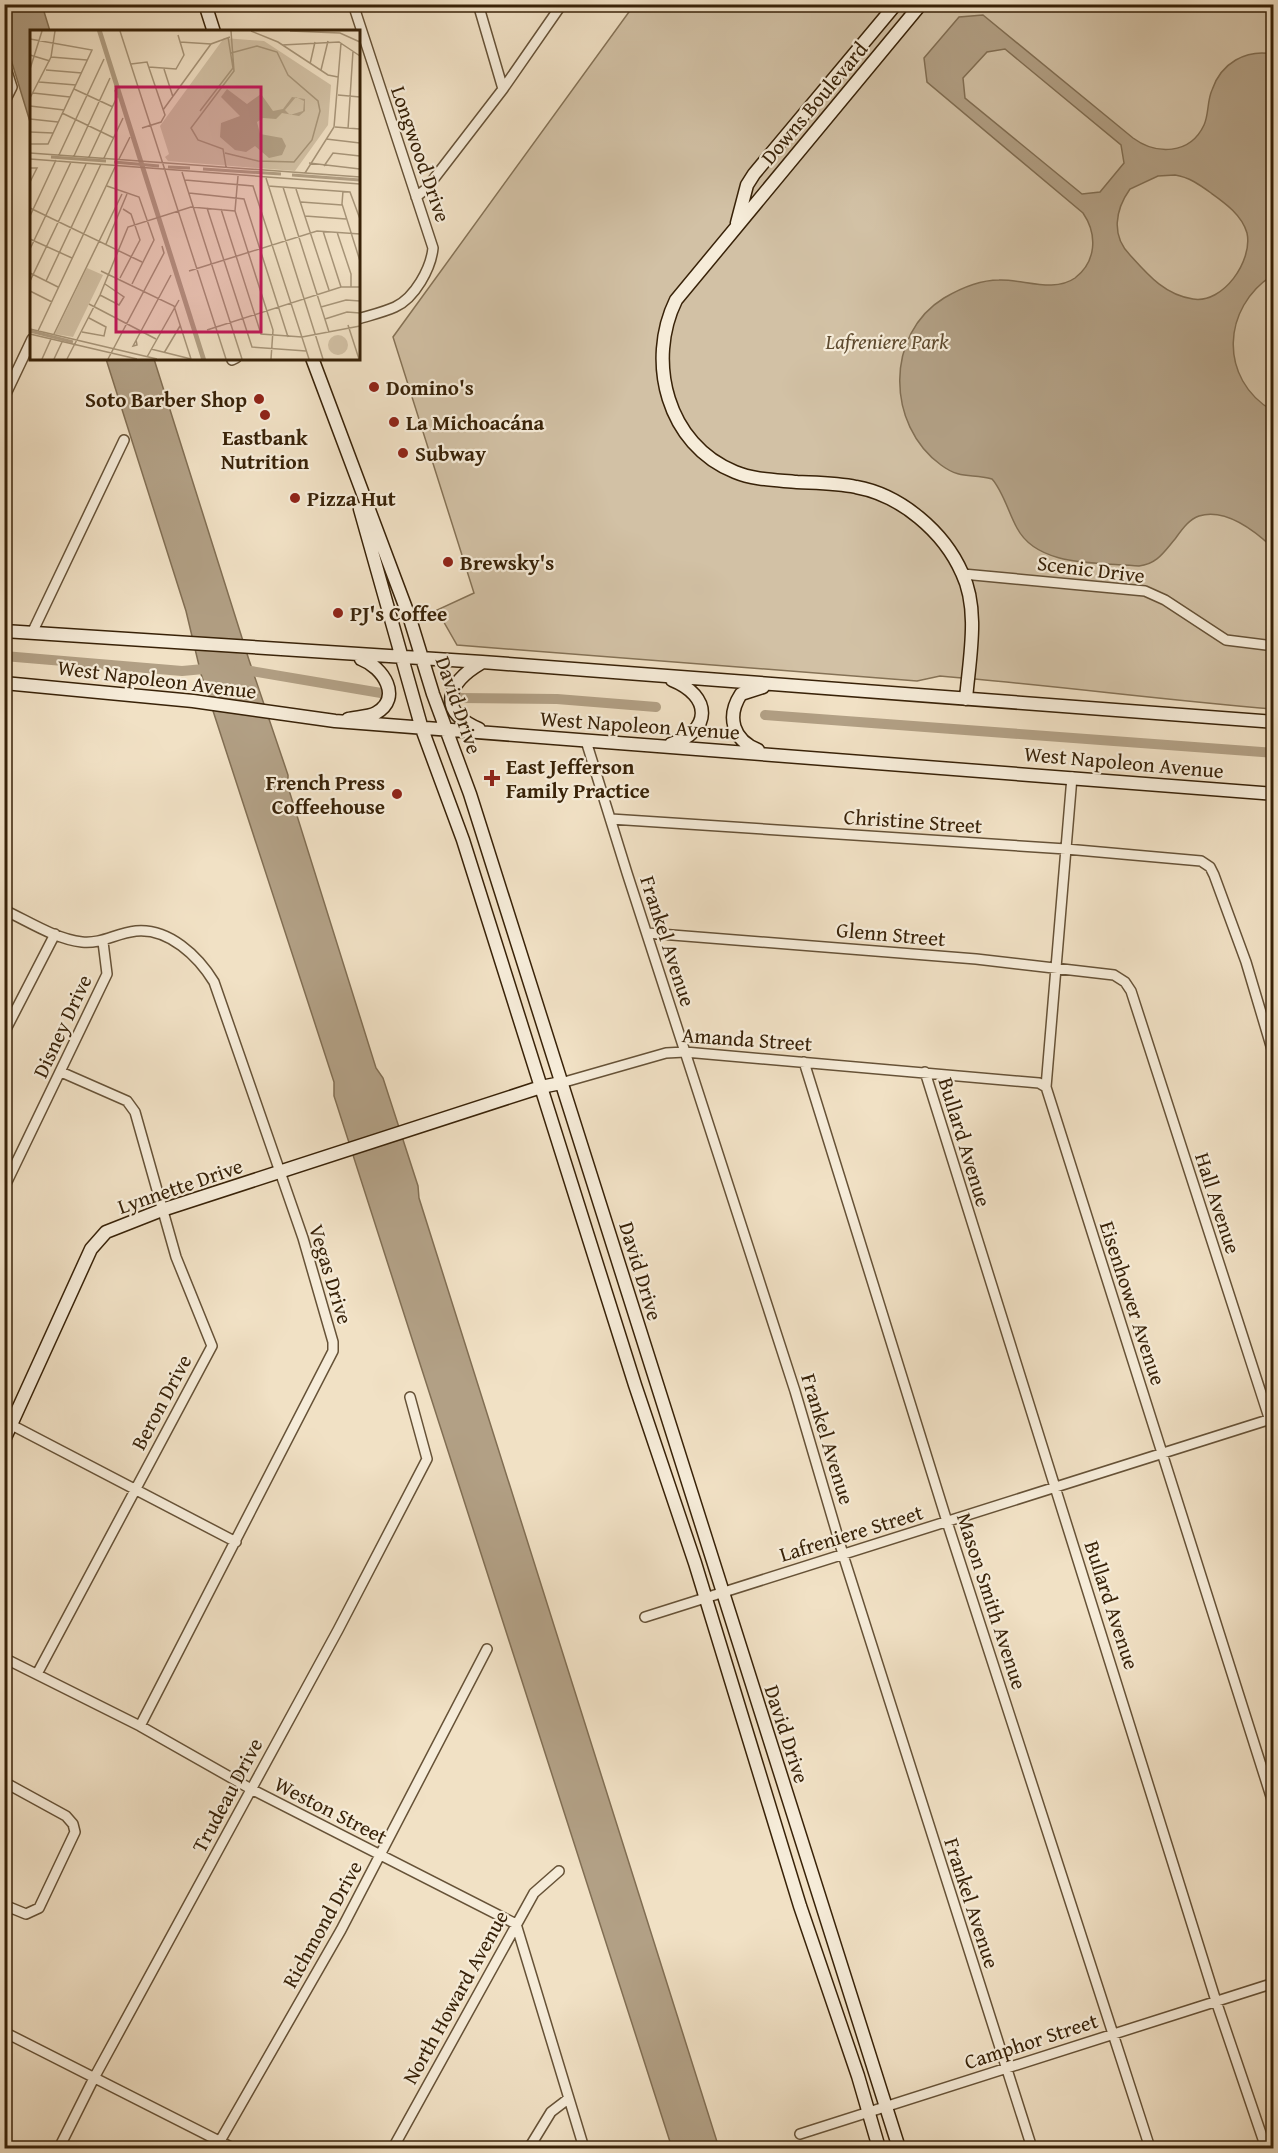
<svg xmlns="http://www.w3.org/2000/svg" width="1278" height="2153" font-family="'Gentium Book Plus',serif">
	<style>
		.green { fill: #d2c1a5; stroke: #857256; stroke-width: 1.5 }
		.water { fill: #b2a085; stroke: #816e53; stroke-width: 1.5; fill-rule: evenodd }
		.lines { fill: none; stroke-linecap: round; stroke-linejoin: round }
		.canal { stroke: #b2a085; stroke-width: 10 }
		.street-casing { stroke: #665237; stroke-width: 12 }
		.secondary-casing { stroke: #382208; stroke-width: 15 }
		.street { stroke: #f6ecd9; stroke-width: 9 }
		.secondary { stroke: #f6ecd9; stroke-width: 12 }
		.poi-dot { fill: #8f2418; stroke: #f6ecd9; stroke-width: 2 }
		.labels { text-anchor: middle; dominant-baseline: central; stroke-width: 4.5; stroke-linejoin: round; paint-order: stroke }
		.street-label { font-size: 21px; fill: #382208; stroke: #f6ecd9 }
		.park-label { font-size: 21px; font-style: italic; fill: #5e4a2f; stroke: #f6ecd9 }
		.poi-label { font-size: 21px; font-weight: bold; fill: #382208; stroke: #f6ecd9; text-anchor: start }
		.inset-river { fill: none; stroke: #b2a085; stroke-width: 3 }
		.inset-road { fill: none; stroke: #a79579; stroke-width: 1.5 }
		.view { fill: #c2185b; fill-opacity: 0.15; stroke: #c2185b; stroke-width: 3 }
		.inset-edge { fill: none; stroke: #382208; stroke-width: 3 }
	</style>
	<rect width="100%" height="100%" fill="#f1e1c5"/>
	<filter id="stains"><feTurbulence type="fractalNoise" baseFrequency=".00333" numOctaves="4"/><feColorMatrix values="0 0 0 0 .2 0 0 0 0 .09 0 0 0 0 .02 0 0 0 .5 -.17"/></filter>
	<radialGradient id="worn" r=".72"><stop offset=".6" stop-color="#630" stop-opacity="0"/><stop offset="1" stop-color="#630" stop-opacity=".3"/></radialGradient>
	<!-- green -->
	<path class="green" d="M634,5H1273V709C1162,700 1051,685 940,676L917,681L457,645L437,610L474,593L393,337Z"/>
	<!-- water -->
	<path class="water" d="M4,5H42L50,31L32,32L31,125L5,40Z
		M983,15L1133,138C1156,155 1190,155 1204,125C1209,114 1207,101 1212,90C1221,63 1246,49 1273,54V275C1222,307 1218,379 1273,411V548C1255,531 1225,508 1199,516C1189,519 1181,531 1175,539C1164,552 1157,564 1139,566C1100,562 1038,568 1017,528C1009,514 1003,491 992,479C972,473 961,480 941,465C886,425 885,334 944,298C961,288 980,280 999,280C1023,279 1054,293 1075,278C1096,262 1098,235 1083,213L927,82L924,58L959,17ZM1005,49L1121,145L1124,163L1100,192L1082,194L965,98L963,78L987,52ZM1175,175C1189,177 1200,185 1211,193C1225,203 1242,215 1247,233C1253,261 1223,304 1193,299C1165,295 1148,275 1130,255C1111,236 1115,210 1130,189L1158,176Z
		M106,359H154L249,660L288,775V787L376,1068L383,1078L418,1186L419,1198L719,2148H672L334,1096V1082L201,674L186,611Z"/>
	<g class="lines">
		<!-- canal -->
		<path class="canal" d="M4,656L182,671L215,668
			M239,669L381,693
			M460,698L557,699L656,707
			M765,715L1274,753"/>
		<defs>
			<path id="street" d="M353,4L433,248C431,268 415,298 395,307C384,312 371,315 358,319
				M478,4L503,89
				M4,62L12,87L4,103
				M416,197L426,189L503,89L562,4
				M232,360L236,358
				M4,398L32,339
				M963,574L1145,591L1165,600L1226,640L1274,646
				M32,633L124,440
				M586,741L627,873L795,1391L845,1561L1032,2148
				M1072,777L1046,1087L1274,1806
				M611,819L1066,849L1201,861L1210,867L1214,875L1246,962L1274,1056
				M4,910C28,921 55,939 82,942C102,944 116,933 136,931C169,928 198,956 214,982L303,1238L333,1342V1351L140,1726
				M647,933L976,959L1114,975L1125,982L1131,991L1274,1433
				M4,1033L55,934
				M804,1062L949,1528L1150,2148
				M925,1072L1216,2001L1266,2148
				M561,1083L666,1053L685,1052L1039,1083L1046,1087
				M4,1188L107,974L103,942
				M4,1421L236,1542
				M645,1617L1274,1418
				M4,1658L140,1726L251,1789L516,1924L584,2148
				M37,1674L212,1346L176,1257L135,1112L127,1101L61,1072
				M4,1782L66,1816L73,1824L75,1832L39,1908L26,1914L4,1905
				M4,2032L233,2148
				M800,2134L1274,1983
				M59,2148L94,2078L338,1630L427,1459L410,1397
				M216,2148L341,1930L487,1649
				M393,2148L534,1893L559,1871
				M529,2148L551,2112L568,2099"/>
			<path id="secondary" d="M205,4L214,32
				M921,4L676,300C646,361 667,445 735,472C754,480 777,480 797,482C817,483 837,483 856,487C901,495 944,532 962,573C980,610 969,660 966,699
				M737,223L747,185L754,174L896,4
				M312,358L410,619L433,694L470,794L899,2148
				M360,509L422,729L463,840L635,1385L695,1563L800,1906L858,2076L879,2148
				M4,631L482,662L1274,722
				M4,683L193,701L335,721L1274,794
				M348,719C356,717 369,717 376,713C403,698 383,667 361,659
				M479,729C437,711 447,683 481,663
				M671,744C712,731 712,696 672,680
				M758,750C733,740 726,717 741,694L763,687
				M4,1440L91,1249L106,1232L162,1210L541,1087L561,1083"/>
		</defs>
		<!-- street casing -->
		<use href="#street" class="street-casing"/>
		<!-- secondary casing -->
		<use href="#secondary" class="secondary-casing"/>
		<!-- street -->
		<use href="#street" class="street"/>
		<!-- secondary -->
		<use href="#secondary" class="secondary"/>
	</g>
	<!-- markers -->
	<g class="poi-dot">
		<circle cx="374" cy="387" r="6"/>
		<circle cx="259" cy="399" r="6"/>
		<circle cx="265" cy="415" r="6"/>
		<circle cx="394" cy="422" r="6"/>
		<circle cx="403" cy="453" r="6"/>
		<circle cx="295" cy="498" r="6"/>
		<circle cx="448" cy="562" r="6"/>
		<circle cx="338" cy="613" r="6"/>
		<path d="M489 769h6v6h6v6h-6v6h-6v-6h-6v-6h6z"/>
		<circle cx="397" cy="794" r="6"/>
	</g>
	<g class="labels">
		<!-- street labels -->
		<g class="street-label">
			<text transform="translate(814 103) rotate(-50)">Downs Boulevard</text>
			<text transform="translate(421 154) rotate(71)">Longwood Drive</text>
			<text transform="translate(1091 569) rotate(7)">Scenic Drive</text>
			<text transform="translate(157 679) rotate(7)">West Napoleon Avenue</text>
			<text transform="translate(459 705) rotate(71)">David Drive</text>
			<text transform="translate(640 725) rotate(4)">West Napoleon Avenue</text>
			<text transform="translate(1124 762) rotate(5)">West Napoleon Avenue</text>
			<text transform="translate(913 821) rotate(4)">Christine Street</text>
			<text transform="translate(891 934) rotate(5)">Glenn Street</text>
			<text transform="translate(668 941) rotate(72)">Frankel Avenue</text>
			<text transform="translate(62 1026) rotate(-65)">Disney Drive</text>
			<text transform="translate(747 1039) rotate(4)">Amanda Street</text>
			<text transform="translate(965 1142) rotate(73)">Bullard Avenue</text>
			<text transform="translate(180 1186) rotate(-19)">Lynnette Drive</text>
			<text transform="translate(1218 1203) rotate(72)">Hall Avenue</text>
			<text transform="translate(641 1271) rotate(73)">David Drive</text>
			<text transform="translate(331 1274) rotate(73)">Vegas Drive</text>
			<text transform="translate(1133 1303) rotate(72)">Eisenhower Avenue</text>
			<text transform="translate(161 1402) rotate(-62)">Beron Drive</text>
			<text transform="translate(828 1439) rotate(73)">Frankel Avenue</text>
			<text transform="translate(851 1533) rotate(-17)">Lafreniere Street</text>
			<text transform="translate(992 1601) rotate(72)">Mason Smith Avenue</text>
			<text transform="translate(1112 1605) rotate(72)">Bullard Avenue</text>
			<text transform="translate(787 1734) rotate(72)">David Drive</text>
			<text transform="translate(227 1795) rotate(-62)">Trudeau Drive</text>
			<text transform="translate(331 1810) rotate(27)">Weston Street</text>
			<text transform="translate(972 1903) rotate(72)">Frankel Avenue</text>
			<text transform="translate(322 1924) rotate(-61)">Richmond Drive</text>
			<text transform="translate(455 1997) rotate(-61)">North Howard Avenue</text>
			<text transform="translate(1031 2041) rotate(-18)">Camphor Street</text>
		</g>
		<!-- park labels -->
		<g class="park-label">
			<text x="887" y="341">Lafreniere Park</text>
		</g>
		<!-- poi labels -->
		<g class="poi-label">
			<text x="386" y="387">Domino's</text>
			<text x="247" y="399" text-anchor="end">Soto Barber Shop</text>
			<text x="406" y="422">La Michoacána</text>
			<text x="265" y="437" text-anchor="middle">Eastbank<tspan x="265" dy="24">Nutrition</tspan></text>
			<text x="415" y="453">Subway</text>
			<text x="307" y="498">Pizza Hut</text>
			<text x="460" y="562">Brewsky's</text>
			<text x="350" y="613">PJ's Coffee</text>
			<text x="506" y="766">East Jefferson<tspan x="506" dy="24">Family Practice</tspan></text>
			<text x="385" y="782" text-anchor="end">French Press<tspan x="385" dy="24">Coffeehouse</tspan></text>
		</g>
	</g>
	<!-- overview -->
	<g transform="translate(30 30)">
		<rect width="330" height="330" fill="#f1e1c5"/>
		<path d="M194,8L234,11L301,55L298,95L265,141L138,131L135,127L139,124L130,96ZM57,238L73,245L43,307L25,304ZM298 315a10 10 0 1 1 20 0a10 10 0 1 1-20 0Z" fill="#d2c1a5"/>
		<path d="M67,1H72L176,329H171ZM197,59L217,74L231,64L243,81L253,79L262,67L275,69V81L269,86L252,83L246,89L233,88L227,92L230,104L252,108L256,116L252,125L239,128L225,116L216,122L205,120L190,107L191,93L210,86L191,67ZM266,67L274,71L273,81L260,85L255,80Z" fill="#b2a085" fill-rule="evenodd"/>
		<path class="inset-river" d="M21,127L76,131M84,132L129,136M138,137L160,138M173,139L251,144M262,145L330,150M0,301L43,312"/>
		<path class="inset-road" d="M90,1L196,329M221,1L248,12L298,45L308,47M260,1L310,3L330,12M0,9L62,20L18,114H0M150,12L181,14M252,15L309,12L330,26M0,25L20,31M21,27L57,30M101,34L117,32L135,85L131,92L112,98M280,34L285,12M119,37L146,39L154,25L148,5M0,39L12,1M134,39L143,67M16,40L52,43M291,40L298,11M9,52L46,55M44,59L83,77M3,63L40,67M308,65L330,67M0,68L21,27L25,1M0,76L34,80M133,80L181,14L200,7M170,81L203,38L198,7M32,83L84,108M0,89L28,92M305,97L330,99M318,99L323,21M0,102L23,103M296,109L330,113M0,123L330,147M195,123L228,131L264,132L282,110L290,81L288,71L258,45L247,22L227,16L201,23M29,125L74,29M44,126L80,48M59,127L87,67L85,60M74,128L93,88M0,129L330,154M89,129L100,107M279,133L330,139M294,136L303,123L330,126M196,137L193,119L168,110L161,98L204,41L201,1M0,138H7L0,152M152,142L212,329M275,143L304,97L311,13M208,146L205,181L243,300L241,329M236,148L293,329M155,150L223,156L279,329M77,156L109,167L124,210L102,254M238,156L320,162L330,189M253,157L299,302M266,159L299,260M313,161L312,174L330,231M159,163L214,169L258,307M271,172L312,175M0,178L112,232M177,178L222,317L276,321M191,179L231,304L272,307L330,296M0,186L26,130M275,186L316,189M293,201L311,257M307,202L321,244V257M0,209L42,228M76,214L97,164M0,219L41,132M71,241L144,276L161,329M159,241L287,201L330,204M0,243L28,257M90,248L110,210L101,184L93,179M0,251L56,134M16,251L71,134M0,261L22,272M70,265L89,275L94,267L75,254M59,274L126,309M291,277L316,270L330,271M295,289L317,282L330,283M318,295L329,329M0,299L127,329M177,300L311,257H330M8,301L86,135M52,302L74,306L76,297L59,288M0,304L107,329M24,304L92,164M106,310L107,315L103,316L141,245M121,319L161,329M134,323L150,296M117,327L149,270M12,329L21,309M24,329L32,312M37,329L70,265L98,197L161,177L205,181M78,329L134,223L132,216"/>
		<path class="view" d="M86,57H231V302H86Z"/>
		<rect width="330" height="330" class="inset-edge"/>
	</g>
	<!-- margin -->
	<rect width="1278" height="2153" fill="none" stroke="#f1e1c5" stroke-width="24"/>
	<rect x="6" y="6" width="1266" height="2141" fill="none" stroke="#382208" stroke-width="3"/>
	<rect x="12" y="12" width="1254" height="2129" fill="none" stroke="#382208" stroke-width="1.5"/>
	<rect width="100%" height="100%" filter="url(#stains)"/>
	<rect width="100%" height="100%" fill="url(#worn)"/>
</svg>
